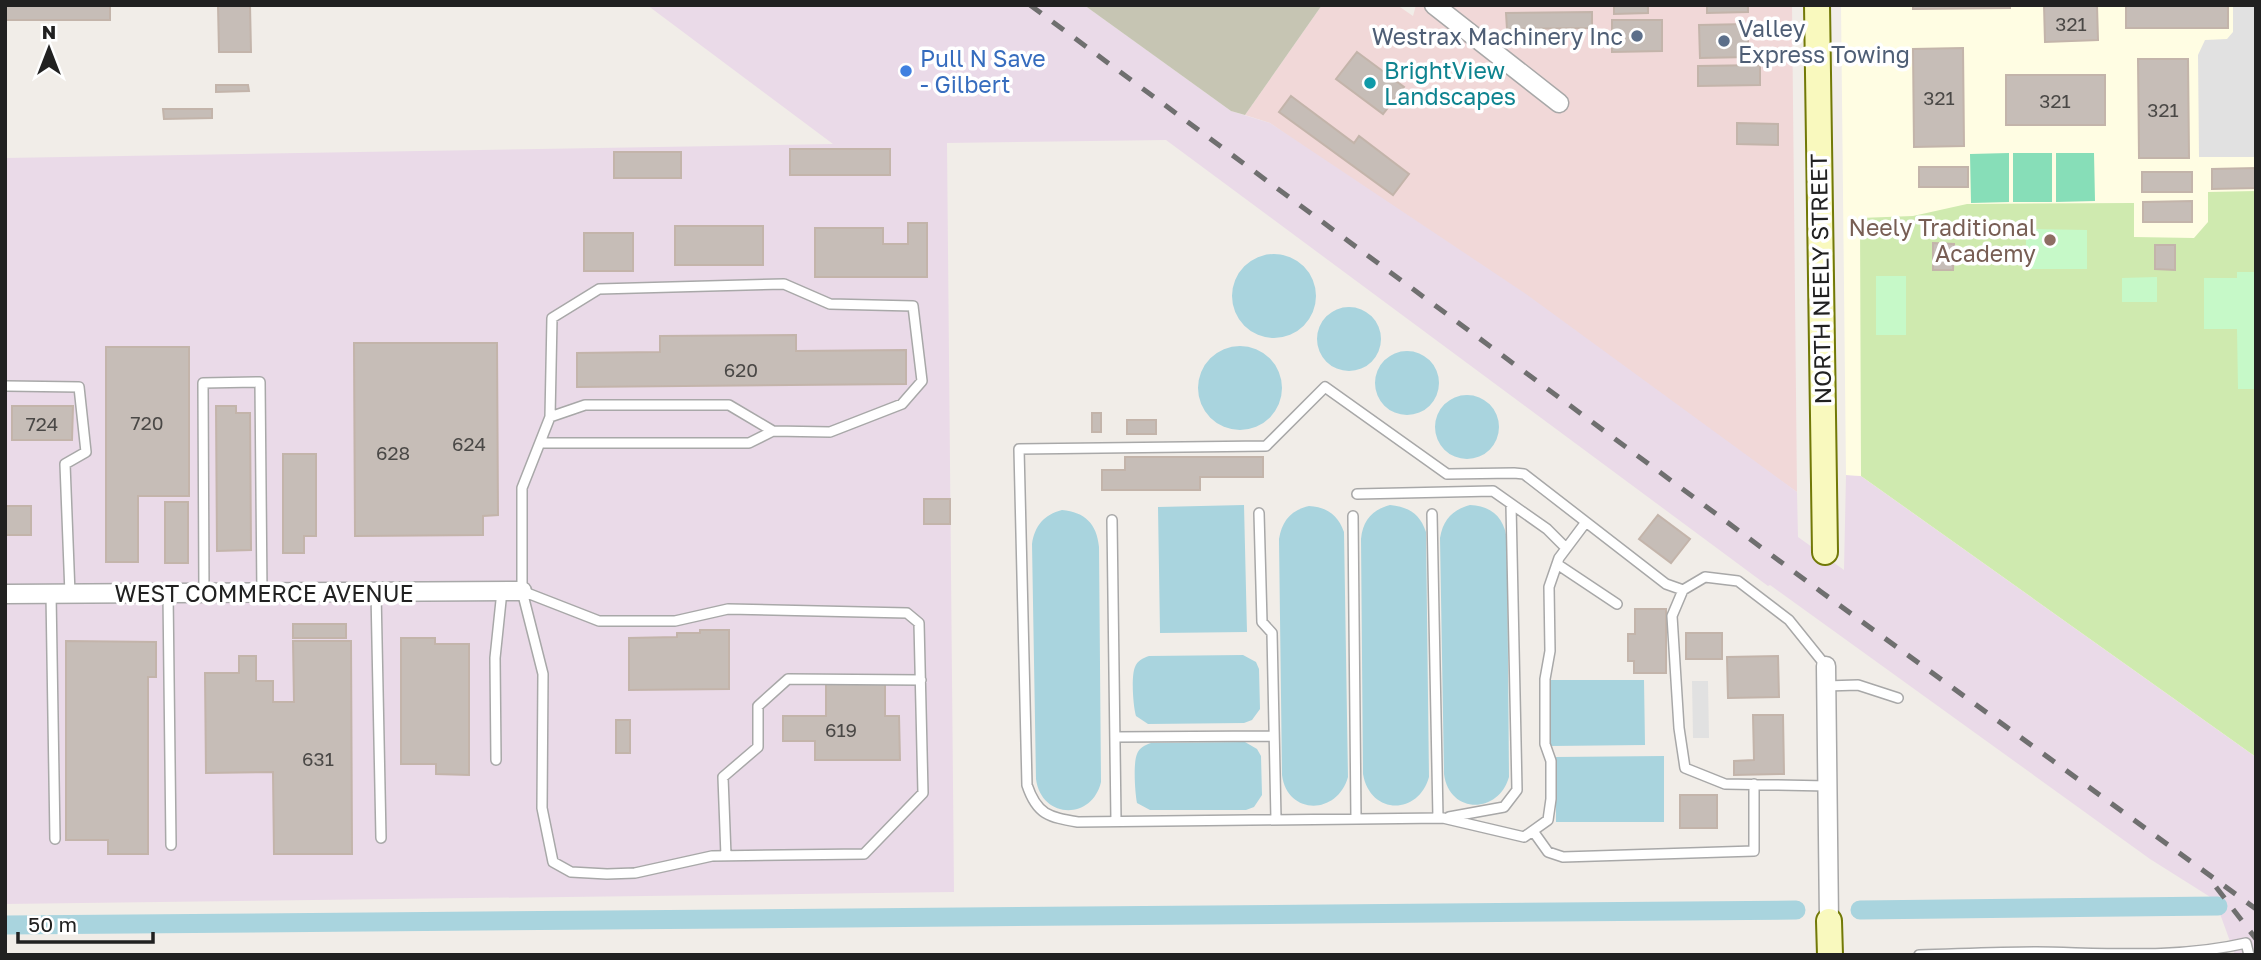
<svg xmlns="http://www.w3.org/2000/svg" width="2261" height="960" font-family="'Golos Text',sans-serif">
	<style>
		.commercial { fill: #f1d8d8 }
		.industrial { fill: #eadae8 }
		.education { fill: #fffde3 }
		.construction { fill: #c6c5b3 }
		.grass { fill: #cfeaaf }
		.park { fill: #c6f9c8 }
		.pitch { fill: #87deb8 }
		.parking { fill: #e1e1e1 }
		.water { fill: #a9d4de }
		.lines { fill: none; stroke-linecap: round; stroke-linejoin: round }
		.canal { stroke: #a9d4de; stroke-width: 19 }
		.building { fill: #c6bdb7; stroke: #c3b4aa; stroke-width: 2 }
		.lane-casing { stroke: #a8a8a8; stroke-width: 12 }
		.street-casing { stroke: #a8a8a8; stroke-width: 21 }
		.secondary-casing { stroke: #727907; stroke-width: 28 }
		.lane { stroke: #fff; stroke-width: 9 }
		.street { stroke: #fff; stroke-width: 18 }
		.secondary { stroke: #f9f9be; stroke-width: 24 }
		.rail { stroke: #6f6f6f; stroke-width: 5; stroke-dasharray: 14 14; stroke-linecap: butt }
		.service-dot { fill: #5c6f8a; stroke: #fff; stroke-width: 2.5 }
		.shop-dot { fill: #3f7fe0; stroke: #fff; stroke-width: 2.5 }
		.culture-dot { fill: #0f9aa8; stroke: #fff; stroke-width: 2.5 }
		.education-dot { fill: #8d6e63; stroke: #fff; stroke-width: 2.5 }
		.labels { text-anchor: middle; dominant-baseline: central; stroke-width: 7; stroke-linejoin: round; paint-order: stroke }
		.number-label { font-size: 19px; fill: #4a4846 }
		.service-label { font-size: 23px; fill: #4e5e75; stroke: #fff; text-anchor: start }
		.shop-label { font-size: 23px; fill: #366cbe; stroke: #fff; text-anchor: start }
		.culture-label { font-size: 23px; fill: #0d838f; stroke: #fff; text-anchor: start }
		.education-label { font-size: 23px; fill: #785e54; stroke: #fff; text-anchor: end }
		.street-label { font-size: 23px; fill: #212121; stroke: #fff }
	</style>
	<rect width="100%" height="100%" fill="#f1ede8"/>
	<!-- commercial -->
	<path class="commercial" d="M1322,5H1397L1413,16L1416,5H1792L1797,492L1270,123L1245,115Z"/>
	<!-- industrial -->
	<path class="industrial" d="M647,5H1084L1231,111L1270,123L1526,294L1797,492L1798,537L1844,570L1846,475L1861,476L2256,757V955H2235L2215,900L2150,859L1770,585L1768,586L1166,140L947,143L954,892L5,904V158L833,144Z"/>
	<!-- education -->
	<path class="education" d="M1841,5H2256V757L1861,476L1846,475Z"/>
	<!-- construction -->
	<path class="construction" d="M1084,5H1322L1245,115L1231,111Z"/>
	<!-- grass -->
	<path class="grass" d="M2256,191V757L1861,476L1860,218L1913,216L1967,204L2134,203V237L2194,238L2208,222V192Z"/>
	<!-- park -->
	<path class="park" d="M2026,229L2087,230V269H2026Z
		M2237,272H2256V389H2238L2237,329H2204V278H2237Z
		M1876,276H1906V335H1876Z
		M2157,277V302H2122V278Z"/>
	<!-- pitch -->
	<path class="pitch" d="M2009,153V202L1971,203L1970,154Z
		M2052,153V202H2013V153Z
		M2056,153H2094L2095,201L2056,202Z"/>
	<!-- parking -->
	<path class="parking" d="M2233,5H2256V157H2199L2198,55L2205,40L2227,39L2233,32Z
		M1692,681H1708L1709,738H1693Z"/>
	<!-- water -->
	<path class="water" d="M1232 296a42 42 0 1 1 84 0a42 42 0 1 1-84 0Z
		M1317 339a32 32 0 1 1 64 0a32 32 0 1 1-64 0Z
		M1198 388a42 42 0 1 1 84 0a42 42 0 1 1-84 0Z
		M1375 383a32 32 0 1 1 64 0a32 32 0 1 1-64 0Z
		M1435 427a32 32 0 1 1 64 0a32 32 0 1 1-64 0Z
		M1244,505L1247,632L1160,633L1158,507Z
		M1390,505C1409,507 1420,514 1426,532L1429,777C1418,816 1370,815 1363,774L1361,539C1363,520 1372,510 1390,505Z
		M1470,505C1493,506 1505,519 1507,541L1509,777C1498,815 1449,814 1444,774L1440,538C1443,520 1452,510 1470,505Z
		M1309,506C1327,507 1338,515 1344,532L1348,777C1337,816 1287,815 1282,775L1279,539C1282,521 1291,510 1309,506Z
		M1062,510C1085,512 1097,524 1099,547L1101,782C1092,821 1041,819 1036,779L1032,544C1035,525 1044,515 1062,510Z
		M1243,655L1256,662L1259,669L1260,709L1252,720L1244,723L1148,724L1136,716C1133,706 1131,676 1135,667C1137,661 1143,658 1149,656Z
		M1550,680H1644L1645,745L1551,746Z
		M1245,742L1257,749L1261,756L1262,795L1254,807L1246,810H1150L1137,803C1135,793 1133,763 1137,754C1139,748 1145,745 1151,743Z
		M1664,756V822H1556V757Z"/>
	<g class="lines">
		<!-- canal -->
		<path class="canal" d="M1860,910L2218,906
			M5,925L1796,910"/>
	</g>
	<!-- building -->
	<path class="building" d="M5,5H110V20H5Z
		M218,5H250L251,52H219Z
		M1614,5H1648V13L1614,14Z
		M1707,5H1748V12L1707,13Z
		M1913,5H2010V8L1913,9Z
		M2044,5H2097L2098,40L2045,42Z
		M2126,5H2228V28H2126Z
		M1592,12V28L1507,29L1506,13Z
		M1612,20H1662V51L1612,52Z
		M1748,24V57L1700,58L1699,25Z
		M1963,48L1964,146L1914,147L1913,49Z
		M1357,52L1404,87L1383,114L1336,79Z
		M2138,59H2188L2189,158H2139Z
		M1760,65V85L1698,86V66Z
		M2006,75H2105V125H2006Z
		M216,85H248L249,91L216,92Z
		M1291,96L1354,143L1359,136L1409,174L1393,195L1279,112Z
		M163,109H212V118L164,119Z
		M1737,123L1778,124V145L1737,144Z
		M790,149H890V175H790Z
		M614,152H681V178H614Z
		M1919,167H1968V187H1919Z
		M2256,168V188L2212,189V169Z
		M2142,172H2192V192H2142Z
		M2192,201V222H2143V202Z
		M908,223H927V277H815V228H883V244H908Z
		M675,226H763V265H675Z
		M584,233H633V271H584Z
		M1933,243L1954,244L1953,270H1933Z
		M2155,245H2175V270L2155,269Z
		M796,335V351L906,350V384L577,387V353L660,352V336Z
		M354,343H497L498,515L483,516V535L355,536Z
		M106,347H189V496H138V562H106Z
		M12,406H73L72,440H12Z
		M216,406H236V413H250L251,550L217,551Z
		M1092,413H1101V432H1092Z
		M1127,420H1156V434H1127Z
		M283,454H316V536H304V553H283Z
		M1125,457H1263V477H1200V490H1102V470H1125Z
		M924,499H950V524H924Z
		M165,502H188V563H165Z
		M5,506H31V535H5Z
		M1658,515L1690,539L1671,563L1639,539Z
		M1635,609H1666V673H1634V661H1628V634H1635Z
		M293,624H346V638H293Z
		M700,630H729V689L629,690V638L677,637V633H700Z
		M1686,633H1722V659H1686Z
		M401,638H435V644H469V775L436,774V764H401Z
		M66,641L156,642V677H148V854H108V840H66Z
		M293,641H351L352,854H274L273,772L206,773L205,673H239V656H256V681H273V702H294Z
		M1778,656L1779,697L1728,698L1727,657Z
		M826,684H885V716H899L900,760H815V741H783V716H826Z
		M1753,715H1783L1784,774L1734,775V761L1754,760Z
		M616,720H630V753H616Z
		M1680,795H1717V828H1680Z"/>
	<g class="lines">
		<defs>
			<path id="lane" d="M7,386L79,387L86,452L65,464L70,594
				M540,443H749L773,431
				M1357,494L1493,491L1547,529L1566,548
				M1259,513L1262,622L1272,633L1276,819
				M1432,514L1438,818
				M1353,516L1356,818
				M1112,520L1116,821
				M1586,522L1559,558L1549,587L1550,651L1545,679V744L1551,761V799L1548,820L1524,837L1443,818L1078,822C1049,817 1037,815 1027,785L1019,449L1266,446L1325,387L1447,474L1514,473L1524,474L1666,584L1683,590
				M1557,564L1617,604
				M522,591L599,621H675L728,609L907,613L919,623L923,793L864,854L712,856L635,873L607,874L571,872L553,862L542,808L543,674L522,591V488L550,417L552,318L599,289L784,284L830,304L913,306L922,381L902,404L830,432L773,431L729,405H585L550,417
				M376,592L381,838
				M168,593L171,845
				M204,593L203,383L260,382L262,593
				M51,594L55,839
				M1826,666L1789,620L1738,581L1705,577L1683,590L1672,616L1679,728L1685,768L1725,784L1828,786
				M1826,686L1858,685L1898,698
				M1115,737L1274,736
				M496,760L495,658L502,591
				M1449,817L1504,807L1517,790L1511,505
				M1533,831L1548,852L1563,857L1754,851V784
				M726,856L723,777L758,747V706L788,679L921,680
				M1919,955C1958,954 1998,952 2037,952C2106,953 2178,959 2246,943L2249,955"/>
			<path id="street" d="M1434,5L1559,103
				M5,594L522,591
				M1826,666L1829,921"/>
			<path id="secondary" d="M1817,5L1825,552
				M1829,921L1830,955"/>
		</defs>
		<!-- lane casing -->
		<use href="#lane" class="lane-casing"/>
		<!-- street casing -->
		<use href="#street" class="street-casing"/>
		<!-- secondary casing -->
		<use href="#secondary" class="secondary-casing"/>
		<!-- lane -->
		<use href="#lane" class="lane"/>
		<!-- street -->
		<use href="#street" class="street"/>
		<!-- secondary -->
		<use href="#secondary" class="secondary"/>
		<!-- rail -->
		<path class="rail" d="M1030,5L1820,591L2256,909
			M2216,887L2256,939"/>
	</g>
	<!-- markers -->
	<g class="service-dot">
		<circle cx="1637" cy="36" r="7"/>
		<circle cx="1724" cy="41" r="7"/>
	</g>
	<circle class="shop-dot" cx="906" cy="71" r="7"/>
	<circle class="culture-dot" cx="1370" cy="83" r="7"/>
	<circle class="education-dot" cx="2050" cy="240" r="7"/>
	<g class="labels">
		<!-- number labels -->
		<g class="number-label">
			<text x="2071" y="23">321</text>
			<text x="1939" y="97">321</text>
			<text x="2055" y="100">321</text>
			<text x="2163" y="109">321</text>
			<text x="741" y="369">620</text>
			<text x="147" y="422">720</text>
			<text x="42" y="423">724</text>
			<text x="469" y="443">624</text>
			<text x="393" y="452">628</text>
			<text x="841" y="729">619</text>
			<text x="318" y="758">631</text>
		</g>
		<!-- service labels -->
		<g class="service-label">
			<text x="1738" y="28">Valley<tspan x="1738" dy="26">Express Towing</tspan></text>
			<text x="1623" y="36" text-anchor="end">Westrax Machinery Inc</text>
		</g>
		<!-- shop labels -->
		<g class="shop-label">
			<text x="920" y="58">Pull N Save<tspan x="920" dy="26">- Gilbert</tspan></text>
		</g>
		<!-- culture labels -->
		<g class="culture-label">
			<text x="1384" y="70">BrightView<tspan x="1384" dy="26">Landscapes</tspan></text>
		</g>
		<!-- education labels -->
		<g class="education-label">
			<text x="2036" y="227">Neely Traditional<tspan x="2036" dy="26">Academy</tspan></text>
		</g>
		<!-- street labels -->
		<g class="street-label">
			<text transform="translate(1820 279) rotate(-91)">NORTH NEELY STREET</text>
			<text x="264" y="593">WEST COMMERCE AVENUE</text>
		</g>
	</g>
	<!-- border -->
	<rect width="2261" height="960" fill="none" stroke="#212121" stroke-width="14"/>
	<!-- north arrow -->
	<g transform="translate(49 49)" stroke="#ffffff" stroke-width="5" paint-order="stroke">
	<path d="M0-5L12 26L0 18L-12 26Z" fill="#212121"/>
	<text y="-10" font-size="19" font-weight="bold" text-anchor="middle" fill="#212121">N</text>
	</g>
	<!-- scale -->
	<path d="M18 932v10h135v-10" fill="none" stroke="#212121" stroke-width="3.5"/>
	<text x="28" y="932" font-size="21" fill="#212121" stroke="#ffffff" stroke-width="5" paint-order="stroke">50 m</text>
</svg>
